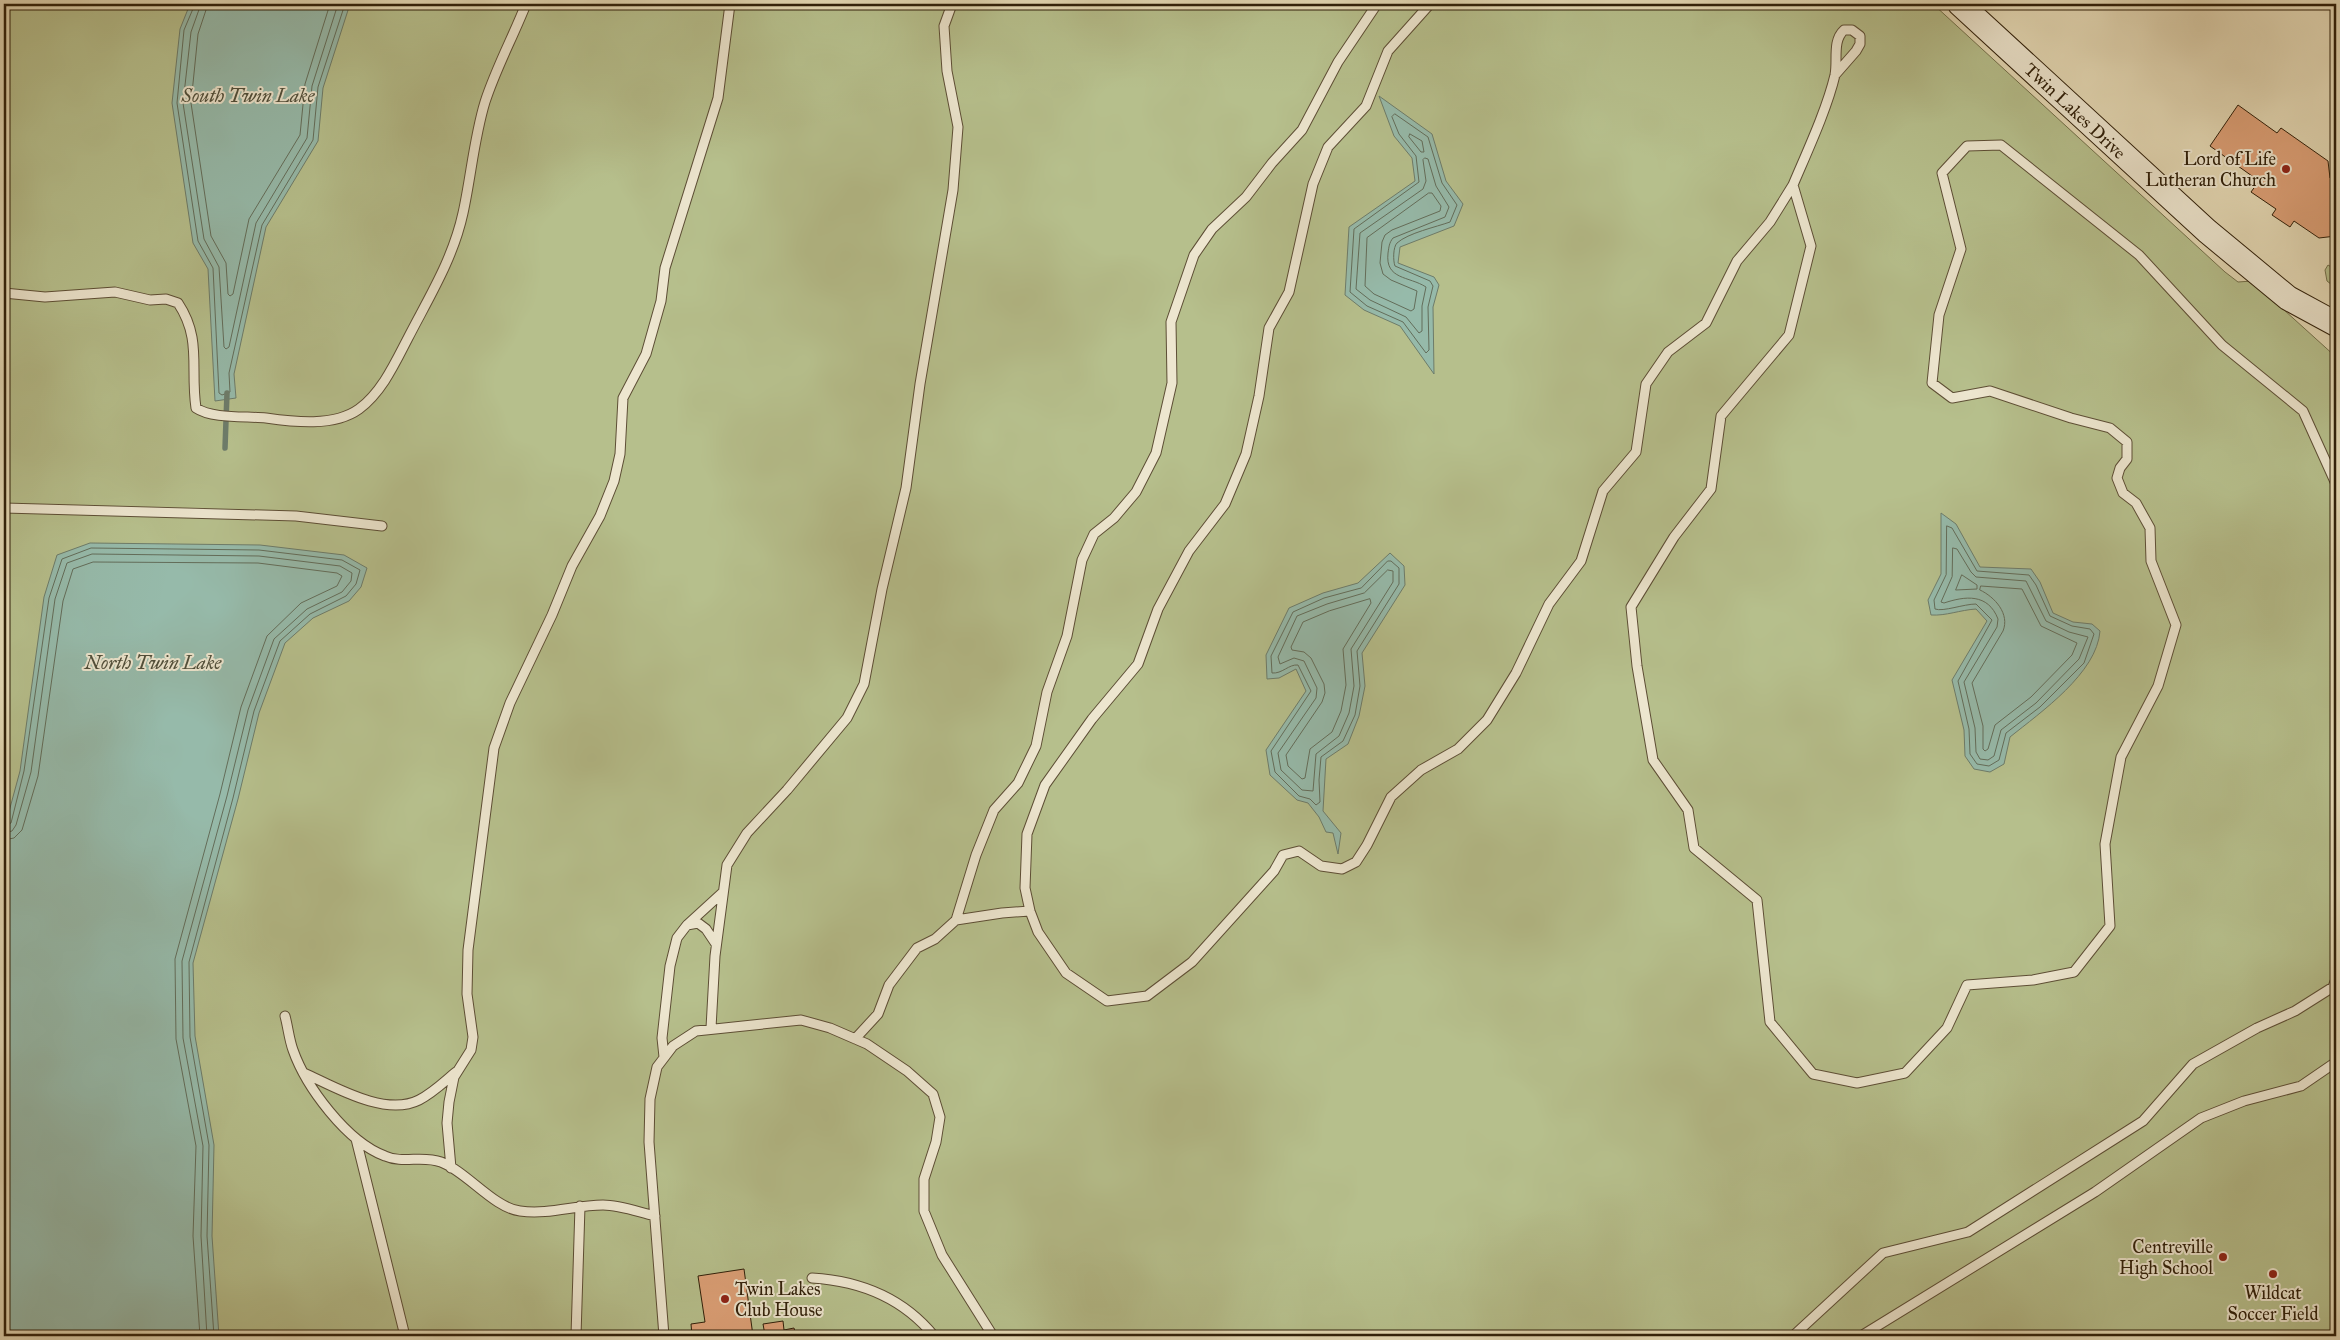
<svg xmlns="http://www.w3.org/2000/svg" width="2340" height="1340" font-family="'IM FELL Great Primer',serif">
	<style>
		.green { fill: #b6bf8c; stroke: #73704b }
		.water { fill: #96baaa; stroke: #6d7c6a }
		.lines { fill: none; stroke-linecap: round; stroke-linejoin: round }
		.shore { stroke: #636d5a; stroke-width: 1 }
		.stream { stroke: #6d7c6a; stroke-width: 5.5 }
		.building { fill: #dda178; stroke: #30200a }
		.lane-casing { stroke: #5d4e35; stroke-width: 11 }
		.secondary-casing { stroke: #30200a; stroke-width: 26 }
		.lane { stroke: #ede6cf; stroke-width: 9 }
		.secondary { stroke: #ede6cf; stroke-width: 24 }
		.poi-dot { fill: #8f2418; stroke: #ede6cf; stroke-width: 2 }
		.labels { text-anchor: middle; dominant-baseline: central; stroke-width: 4; stroke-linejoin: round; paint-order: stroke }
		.street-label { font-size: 18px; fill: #30200a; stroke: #ede6cf }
		.poi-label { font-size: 18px; fill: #30200a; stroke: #ede6cf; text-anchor: end }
		.water-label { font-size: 19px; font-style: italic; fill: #4f4e3a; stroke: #ede6cf }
	</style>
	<rect width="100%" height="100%" fill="#e4d9b5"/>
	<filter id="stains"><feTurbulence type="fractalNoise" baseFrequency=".004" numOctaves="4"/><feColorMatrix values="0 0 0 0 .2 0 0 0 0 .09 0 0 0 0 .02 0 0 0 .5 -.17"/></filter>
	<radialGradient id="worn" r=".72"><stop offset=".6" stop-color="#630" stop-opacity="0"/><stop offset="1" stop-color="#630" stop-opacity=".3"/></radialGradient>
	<!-- green -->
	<path class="green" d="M4,4H1933L2225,272L2238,282L2252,281L2336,357V1336H4Z
		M2043,4H2311L2225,8H2060Z
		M2328,265L2336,270V288L2327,281L2325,270Z"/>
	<!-- water -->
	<path class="water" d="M190,4H350L323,88L318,141L266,227L234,374L236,398L215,401L208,269L193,243L172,103L180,29Z
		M1379,96L1432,134L1446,181L1463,204L1454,226L1400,247L1398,263L1434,277L1439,285L1433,307L1434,374L1400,326L1364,310L1345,295L1349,227L1415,181L1412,158L1394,136Z
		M1941,513L1956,524L1980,567L2031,569L2040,582L2053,613L2073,622L2092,624L2100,631C2097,673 2041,712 2010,737L2004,764L1990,772L1974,769L1965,756L1964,730L1952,680L1987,621L1976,609C1960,610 1946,616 1931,615L1928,600L1941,574Z
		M90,543L260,545L344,555L367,568L361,587L349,601L313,618L285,643L259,713L238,799L193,963L195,1036L214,1145L212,1236L219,1336H4V830L20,771L44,597L57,555Z
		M1390,553L1404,566L1405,585L1362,653L1365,686L1359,716L1348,744L1326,759L1323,811L1341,833L1338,854L1333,833L1326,832L1319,817L1308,803L1297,800L1270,775L1266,750L1306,691L1296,669L1279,678L1267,679L1266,655L1289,608L1323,593L1358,583Z"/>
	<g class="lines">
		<!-- shore -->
		<path class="shore" d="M195,4L184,30L177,103L198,241L213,268L219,393L222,395L230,392L229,373L262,225L313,140L318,87L345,4
			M201,4L191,32L183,103L204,239L219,267L224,347L226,349L229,347L256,223L307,138L312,86L338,4
			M208,4L198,34L191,103L211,236L226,263L228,294L230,296L233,294L249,219L300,135L305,84L330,4
			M1395,114L1428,137L1442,183L1457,205L1450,222C1436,227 1408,233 1397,243C1393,247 1393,261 1395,266L1430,281L1433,286L1428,307L1429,350L1426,353L1403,322L1367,306L1350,292L1354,229L1419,182L1416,156L1399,134L1392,117Z
			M1410,134L1422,141L1424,152H1421L1409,137Z
			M1425,158L1428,159L1436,186L1449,207L1445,217L1393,238C1389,243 1389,247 1388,253C1385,280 1409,276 1426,287L1422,306V331L1419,333L1406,317L1370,300L1356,289L1360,233L1423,189L1426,181L1423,160Z
			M1429,193H1432L1441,206L1440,211L1392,230L1385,235L1382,242L1380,263L1383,274L1391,280L1417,291L1414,309L1411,311L1374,294L1365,286L1367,238Z
			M1947,526L1952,528L1977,571L2029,575L2036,585L2050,616L2072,626L2090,629L2094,634L2084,663L2040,707L2006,733L1999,760L1989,766L1977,764L1970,754L1969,729L1958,681L1992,620L1976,604C1964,604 1943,612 1935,609L1934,600L1946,575Z
			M1953,548L1957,549L1971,572L1976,577L2026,581L2046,621L2069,632L2088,637L2079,659L2036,703L2001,730L1994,756L1988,760L1980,759L1976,752L1975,728L1964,682L1997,627L1998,619C1988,593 1965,596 1944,603L1941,602L1952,577Z
			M1388,561H1391L1399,568V584L1357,651L1360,686L1355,715L1343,741L1321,757L1319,780L1320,802L1316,805L1310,799L1299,796L1275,772L1271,751L1311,691L1298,665C1289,664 1282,674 1272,673L1271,656L1293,612L1324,598L1361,588Z
			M1388,570L1393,571V582L1351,649L1354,686L1349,713L1339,736L1316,754L1313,791L1302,790L1281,770L1278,753L1316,698L1317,688L1304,661L1294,658L1280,664L1278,657L1297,616L1327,604L1364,593Z
			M1962,575L1977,585V589L1956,590Z
			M1981,586L2022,589L2041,626L2077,643L2072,655L2031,697L1995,725L1988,749L1985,751L1983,749V726L1972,683L2003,631C2010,614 1995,597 1980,590Z
			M1370,599L1371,603L1343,649L1346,685L1341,711L1332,732L1310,749L1305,778L1302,779L1288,766L1286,755L1322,702L1325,693L1324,684L1311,658L1304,652L1292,650L1291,647L1303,622L1329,611Z
			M4,826L11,823L24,771L49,598L62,559L91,548L259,550L342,560L360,570L356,584L346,596L310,614L280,641L254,711L233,798L189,962L190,1037L209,1145L207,1236L214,1336
			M4,833L12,831L16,825L31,772L55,599L67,563L92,554L259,556L340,566L352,573L351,581L342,592L307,609L274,639L248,710L227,796L182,961L183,1038L203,1146L201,1236L207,1336
			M4,840L14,838L22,830L38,776L63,601L73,569L93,562L258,563L337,573L342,576L337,586L301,603L267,636L241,707L220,794L175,959L176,1039L196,1146L193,1236L200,1336"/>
		<!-- stream -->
		<path class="stream" d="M225,448L227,393"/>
	</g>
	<!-- building -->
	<path class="building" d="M2238,105L2277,133L2281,128L2328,161L2330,178L2334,180L2336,177V236L2319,238L2294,221L2290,227L2272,215L2276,209L2251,192L2259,181L2210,146Z
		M744,1269L753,1336H692L691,1324L705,1322L698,1276Z
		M783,1321L784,1330L794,1328L796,1336H755L765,1335L763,1324Z"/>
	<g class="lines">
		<defs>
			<path id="lane" d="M1430,4L1388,51L1366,106L1328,147L1313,184L1289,292L1269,328L1259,396L1246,454L1225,504L1189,551L1158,609L1138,664L1092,719L1045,785L1027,834L1025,888L1030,911L1038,932L1066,973L1107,1001L1147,996L1192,962L1274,871L1283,855L1299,851L1321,866L1342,869L1356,862L1367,845L1391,797L1421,770L1458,749L1487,720L1516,673L1549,604L1581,561L1603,491L1636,452L1646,384L1668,352L1706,323L1737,261L1770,222L1793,185L1811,246L1789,335L1721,416L1711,489L1674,537L1631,607L1637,666L1653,760L1688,810L1694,848L1757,900L1770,1022L1813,1074L1857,1083L1905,1073L1947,1028L1967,985L2033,980L2074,972L2110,926L2105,844L2121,757L2158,686L2176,625L2151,561L2150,528L2136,503L2123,493L2117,478L2120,468L2127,459V442L2110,428L2071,418L1990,391L1952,398L1932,383L1939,315L1961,249L1942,173L1967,146L2001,145L2139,255L2222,345L2303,411L2336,484
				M1793,185C1807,152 1827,109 1835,75C1838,60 1832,41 1844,30H1852L1860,36V44L1856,51L1835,75
				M4,293L45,297L115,292L150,300L166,299L178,303C202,339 190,368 196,408C212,419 246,416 266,418C294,422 334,427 359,409C382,392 395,363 408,338C429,297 453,259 463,213C471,177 474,138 485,102C496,68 513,37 526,4
				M4,508L296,516L382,526
				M956,920L1002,913L1030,911
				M687,925L722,893
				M285,1016C288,1027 289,1039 293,1050C306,1087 347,1142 385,1156C403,1164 422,1155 441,1162C466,1171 494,1208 520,1211C549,1215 575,1205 603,1205C620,1205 638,1212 655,1216
				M711,1028L715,956L727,865L747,833L787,790L847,718L864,684L882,589L906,488L920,384L953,190L958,127L947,71L944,26L952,4
				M855,1039L878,1014L889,985L917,948L935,939L956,920L976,855L994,810L1018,783L1036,746L1047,692L1067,636L1082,560L1094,534L1114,518L1136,492L1156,453L1172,383L1171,322L1194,255L1212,229L1246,197L1272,163L1302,130L1338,62L1377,4
				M664,1057L662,1038L670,966L677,938L687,925L698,923L706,929L716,944
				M304,1073C335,1087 385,1117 419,1100C433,1093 445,1081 456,1072
				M356,1139L405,1336
				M451,1168L447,1123L449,1102L454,1077L471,1050L473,1037L467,994L468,950L494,748L510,703L552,615L572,566L600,516L614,481L620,454L623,398L646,354L661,301L665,268L718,98L730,4
				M812,1278C861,1281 903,1298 934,1336
				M576,1336L580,1206
				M664,1336L649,1142L650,1099L657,1067L673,1046L696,1031L801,1020L830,1028L867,1044L907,1071L933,1094L940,1117L936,1142L924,1179V1211L942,1255L993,1336
				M1793,1336L1883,1253L1968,1232L2143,1121L2193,1064L2257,1028L2295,1011L2333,987L2336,979
				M1861,1336L2095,1192L2201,1118L2244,1101L2301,1086L2336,1062"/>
			<path id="secondary" d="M1960,4L2207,231L2288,298L2336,324"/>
		</defs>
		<!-- lane casing -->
		<use href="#lane" class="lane-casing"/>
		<!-- secondary casing -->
		<use href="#secondary" class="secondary-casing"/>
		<!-- lane -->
		<use href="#lane" class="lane"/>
		<!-- secondary -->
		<use href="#secondary" class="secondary"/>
	</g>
	<!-- markers -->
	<g class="poi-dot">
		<circle cx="2286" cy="169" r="5"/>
		<circle cx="2223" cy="1257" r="5"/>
		<circle cx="2273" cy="1274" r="5"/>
		<circle cx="725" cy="1299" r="5"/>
	</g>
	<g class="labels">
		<!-- street labels -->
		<g class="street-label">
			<text transform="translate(2075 111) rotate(43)">Twin Lakes Drive</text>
		</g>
		<!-- poi labels -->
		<g class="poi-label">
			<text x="2276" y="159">Lord of Life<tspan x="2276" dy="21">Lutheran Church</tspan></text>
			<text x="2213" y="1247">Centreville<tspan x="2213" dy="21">High School</tspan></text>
			<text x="735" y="1289" text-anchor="start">Twin Lakes<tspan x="735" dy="21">Club House</tspan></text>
			<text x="2273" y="1293" text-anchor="middle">Wildcat<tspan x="2273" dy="21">Soccer Field</tspan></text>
		</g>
		<!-- water labels -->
		<g class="water-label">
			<text x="248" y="95">South Twin Lake</text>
			<text x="153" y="662">North Twin Lake</text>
		</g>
	</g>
	<!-- margin -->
	<rect width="2340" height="1340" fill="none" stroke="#e4d9b5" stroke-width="20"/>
	<rect x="5" y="5" width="2330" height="1330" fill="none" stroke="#30200a" stroke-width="2.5"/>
	<rect x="10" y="10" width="2320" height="1320" fill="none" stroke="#30200a"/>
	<rect width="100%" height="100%" filter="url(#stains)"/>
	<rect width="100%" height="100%" fill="url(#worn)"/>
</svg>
